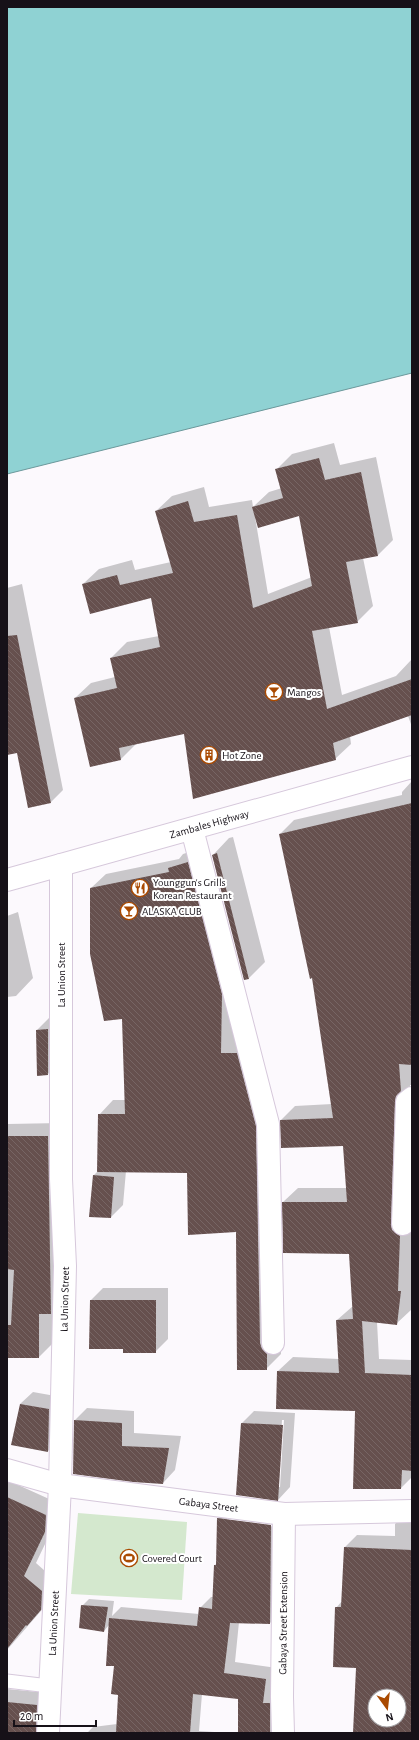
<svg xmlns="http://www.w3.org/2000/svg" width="419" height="1740" font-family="'Alegreya Sans',sans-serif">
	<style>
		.park { fill: #d4e8ce }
		.water { fill: #8fd2d3; stroke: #6b989b }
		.shadow { fill: #0003; fill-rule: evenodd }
		.building { fill: url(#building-back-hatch); fill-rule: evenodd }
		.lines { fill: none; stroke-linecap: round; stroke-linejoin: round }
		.lane-casing { stroke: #d6c8db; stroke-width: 15 }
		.street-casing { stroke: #d6c8db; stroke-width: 24 }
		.primary-casing { stroke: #d6c8db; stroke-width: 24 }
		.lane { stroke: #fff; stroke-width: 13 }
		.street { stroke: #fff; stroke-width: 22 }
		.primary { stroke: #fff; stroke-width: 22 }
		.labels { text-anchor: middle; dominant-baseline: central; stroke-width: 4; stroke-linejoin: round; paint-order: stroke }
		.poi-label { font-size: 11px; fill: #161118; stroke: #fff; text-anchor: start }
		.street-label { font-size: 11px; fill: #161118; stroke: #fff }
	</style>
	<defs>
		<pattern id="building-back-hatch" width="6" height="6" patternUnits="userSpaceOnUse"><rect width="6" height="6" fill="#66504e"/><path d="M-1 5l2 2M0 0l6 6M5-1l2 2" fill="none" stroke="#776564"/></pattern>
	</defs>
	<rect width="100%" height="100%" fill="#fcf9fd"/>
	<!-- park -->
	<path class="park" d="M78,1513L187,1522L182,1600L71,1594Z"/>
	<!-- water -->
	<path class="water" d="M7,7H412V373L7,474Z"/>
	<!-- shadow -->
	<path class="shadow" d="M334,443L340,465L376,457L393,540L378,555L363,558L373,606L357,622L329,627L342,695L396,676L412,659V727L408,716L350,736L351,744L335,759L184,733L137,743L121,759L91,765L75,698L91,683L115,677L111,658L127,642L159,636L152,597L83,584L99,569L132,560L135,570L171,562L156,511L172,496L204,487L209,507L252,500L253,507L269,492L282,488L277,469L292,454ZM300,515L312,577L268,594L255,517Z
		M22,584L63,790L51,802L18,752L7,754V588Z
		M412,781V1085H410L405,1209L412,1220V1300L411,1310L396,1324L377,1322L379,1359L412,1360V1477L401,1488L356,1410L278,1371L293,1357L339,1359L337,1320L353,1306L350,1253L283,1202L298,1188H347L344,1145L281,1120L295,1106L332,1104L313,977L280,834L294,820L402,795V792Z
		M233,837L265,962L249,978L213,855L229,838Z
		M202,848L251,1039L281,1339V1354L266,1369H238L237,1231L188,1172L126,1171L123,1205L111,1217L94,1175L98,1171L99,1115L113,1100H126L123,1018L91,888L106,874L179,859L183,854Z
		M18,912L33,978L16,996L7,997V916Z
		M49,1018H60V1062L48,1074L38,1075L37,1030Z
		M61,1123L64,1300L52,1312V1344L39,1357H7V1124Z
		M103,1288H168V1339L155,1352L124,1348L91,1300Z
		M33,1392L61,1397L60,1439L48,1451L20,1404Z
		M87,1408L134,1411V1433L181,1436L175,1470L163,1483L75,1420Z
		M254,1411L295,1413L290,1487L278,1500L242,1423ZM282,1420H284L280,1487H278Z
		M7,1462L16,1484L58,1503L57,1519L36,1563L54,1579L53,1597L7,1650Z
		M229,1507L282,1514L281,1612L270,1623L239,1622L235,1662L277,1668L282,1733H239V1698L202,1694L199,1731L230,1733H87L93,1727L117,1724L119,1694L109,1625L104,1631L82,1606L89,1599L114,1601L112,1616L121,1607L199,1614L200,1608L211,1597H214L215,1565L217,1563L218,1518ZM227,1518L276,1525V1527L227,1520Z
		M412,1511V1733H354L357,1668L336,1608L342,1601L345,1547L357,1535L395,1536V1524L407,1512ZM375,1696H399V1720H375Z
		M7,1689L49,1693V1733H7Z"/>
	<!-- building -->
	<path class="building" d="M319,458L325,480L361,472L378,556L346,562L358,623L312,631L327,709L412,679V715L333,743L336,760L193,799L184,734L119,748L121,760L90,767L74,698L117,688L110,658L160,647L151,598L90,614L82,584L117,575L120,585L173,573L155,511L188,501L194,522L237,515L253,608L312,586L299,516L258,528L252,507L283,498L275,469Z
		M17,635L51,803L28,808L17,753L7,755V636Z
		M412,803V1065L399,1064L401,1091L396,1096L395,1102L391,1224L392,1230L400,1236L398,1291H401L397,1325L362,1321L365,1373L412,1375V1471L402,1470L401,1489H353L355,1411L276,1409L277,1371L339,1373L336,1320L353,1319L349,1254L283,1253L282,1202H347L343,1146L281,1148L280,1120L333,1118L312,978L310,979L279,834Z
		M217,853L249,979L244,980L212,855Z
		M188,862L222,994L221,1053H237L256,1126L260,1343L262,1349L267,1354V1370H237L236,1232L188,1235L187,1173L97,1172L98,1114H125L122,1019L104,1021L90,954V888L169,872L168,868Z
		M48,1029V1075L37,1076L36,1030Z
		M7,1136H48L51,1314H39V1358H7V1325H11L14,1270L7,1269Z
		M93,1175L114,1177L111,1218L89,1217Z
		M90,1300H156V1353H123V1349H89Z
		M20,1404L49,1409L48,1452L11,1445Z
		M74,1420L122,1423V1446L169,1448L163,1484L133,1482L73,1474Z
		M241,1423L283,1425L278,1501L236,1495Z
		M7,1497L46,1515L45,1532L24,1576L42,1591L41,1610L27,1626L26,1625L7,1649Z
		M217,1518L271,1525L270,1624L230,1623L224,1673L266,1679L263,1703H270V1733H238V1699L193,1694L190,1733H116L118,1695L111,1694L114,1666H106L109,1618L197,1626L199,1607L212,1609L214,1565H216Z
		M344,1547L412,1550V1733H353L356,1668L333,1667L335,1607H341ZM375,1696H399V1720H375Z
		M81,1605L108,1607L104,1632L79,1628Z
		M7,1702L37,1705L36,1733H7Z"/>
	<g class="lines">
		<defs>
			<path id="lane" d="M7,1681L49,1686"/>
			<g id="street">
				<path d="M192,829L268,1124L273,1343"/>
				<path d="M403,1224L407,1102L412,1098"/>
				<path id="s1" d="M7,1470L60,1485L284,1514L412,1511"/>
				<path id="s2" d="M48,1733L60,1485L65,1266L61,1179V865"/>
				<path id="s3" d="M283,1733L282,1697L284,1514"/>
			</g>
			<g id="primary">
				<path id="s4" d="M7,880L412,767"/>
			</g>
		</defs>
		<!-- lane casing -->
		<use href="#lane" class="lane-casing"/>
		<!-- street casing -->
		<use href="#street" class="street-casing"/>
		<!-- primary casing -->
		<use href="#primary" class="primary-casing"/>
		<!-- lane -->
		<use href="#lane" class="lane"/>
		<!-- street -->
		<use href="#street" class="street"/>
		<!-- primary -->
		<use href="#primary" class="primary"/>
	</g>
	<!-- icons -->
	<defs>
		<symbol id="bar-ring" viewBox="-11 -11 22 22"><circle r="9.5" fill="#fff" stroke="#aa4a01" stroke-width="1.5"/><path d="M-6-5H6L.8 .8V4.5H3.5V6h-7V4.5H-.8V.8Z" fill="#aa4a01"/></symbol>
		<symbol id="building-ring" viewBox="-11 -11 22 22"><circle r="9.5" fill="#fff" stroke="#aa4a01" stroke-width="1.5"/><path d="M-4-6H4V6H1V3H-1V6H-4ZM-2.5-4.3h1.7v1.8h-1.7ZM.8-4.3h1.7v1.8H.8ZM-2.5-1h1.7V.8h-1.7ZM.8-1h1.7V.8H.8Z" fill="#aa4a01"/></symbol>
		<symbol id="restaurant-ring" viewBox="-11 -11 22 22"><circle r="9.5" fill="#fff" stroke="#aa4a01" stroke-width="1.5"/><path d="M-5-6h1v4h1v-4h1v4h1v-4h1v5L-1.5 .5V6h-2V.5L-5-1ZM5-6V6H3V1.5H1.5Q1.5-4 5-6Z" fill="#aa4a01"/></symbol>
		<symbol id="stadium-ring" viewBox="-11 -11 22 22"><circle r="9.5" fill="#fff" stroke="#aa4a01" stroke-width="1.5"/><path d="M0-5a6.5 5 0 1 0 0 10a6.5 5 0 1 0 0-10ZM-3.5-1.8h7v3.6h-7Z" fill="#aa4a01"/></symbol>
	</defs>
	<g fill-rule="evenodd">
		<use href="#bar-ring" x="264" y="682" width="20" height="20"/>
		<use href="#building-ring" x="199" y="745" width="20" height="20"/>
		<use href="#restaurant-ring" x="130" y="878" width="20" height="20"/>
		<use href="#bar-ring" x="119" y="901" width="20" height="20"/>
		<use href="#stadium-ring" x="119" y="1548" width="20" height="20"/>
	</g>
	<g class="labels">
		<!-- poi labels -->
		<g class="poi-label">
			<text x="287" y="692">Mangos</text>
			<text x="222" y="755">Hot Zone</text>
			<text x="153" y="882">Younggun's Grills<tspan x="153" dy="13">Korean Restaurant</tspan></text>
			<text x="142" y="911">ALASKA CLUB</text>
			<text x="142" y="1558">Covered Court</text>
		</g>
		<!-- street labels -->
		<g class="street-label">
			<text stroke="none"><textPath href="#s4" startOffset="210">Zambales Highway</textPath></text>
			<text transform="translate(61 975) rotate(-90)">La Union Street</text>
			<text stroke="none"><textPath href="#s2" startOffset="434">La Union Street</textPath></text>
			<text stroke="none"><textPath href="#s1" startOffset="205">Gabaya Street</textPath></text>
			<text stroke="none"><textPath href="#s2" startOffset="110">La Union Street</textPath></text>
			<text stroke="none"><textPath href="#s3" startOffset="110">Gabaya Street Extension</textPath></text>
		</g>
	</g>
	<!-- border -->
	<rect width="419" height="1740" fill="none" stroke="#161118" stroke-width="16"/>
	<!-- north arrow -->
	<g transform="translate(387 1708) rotate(165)"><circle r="19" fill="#ffffff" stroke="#a2a0a3"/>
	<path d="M0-3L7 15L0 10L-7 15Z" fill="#aa4a01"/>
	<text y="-6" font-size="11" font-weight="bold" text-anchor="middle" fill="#161118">N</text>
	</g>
	<!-- scale -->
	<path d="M14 1720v6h82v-6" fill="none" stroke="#161118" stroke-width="2"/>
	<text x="20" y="1720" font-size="12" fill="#161118" stroke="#ffffff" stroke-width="3" paint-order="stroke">20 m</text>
</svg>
